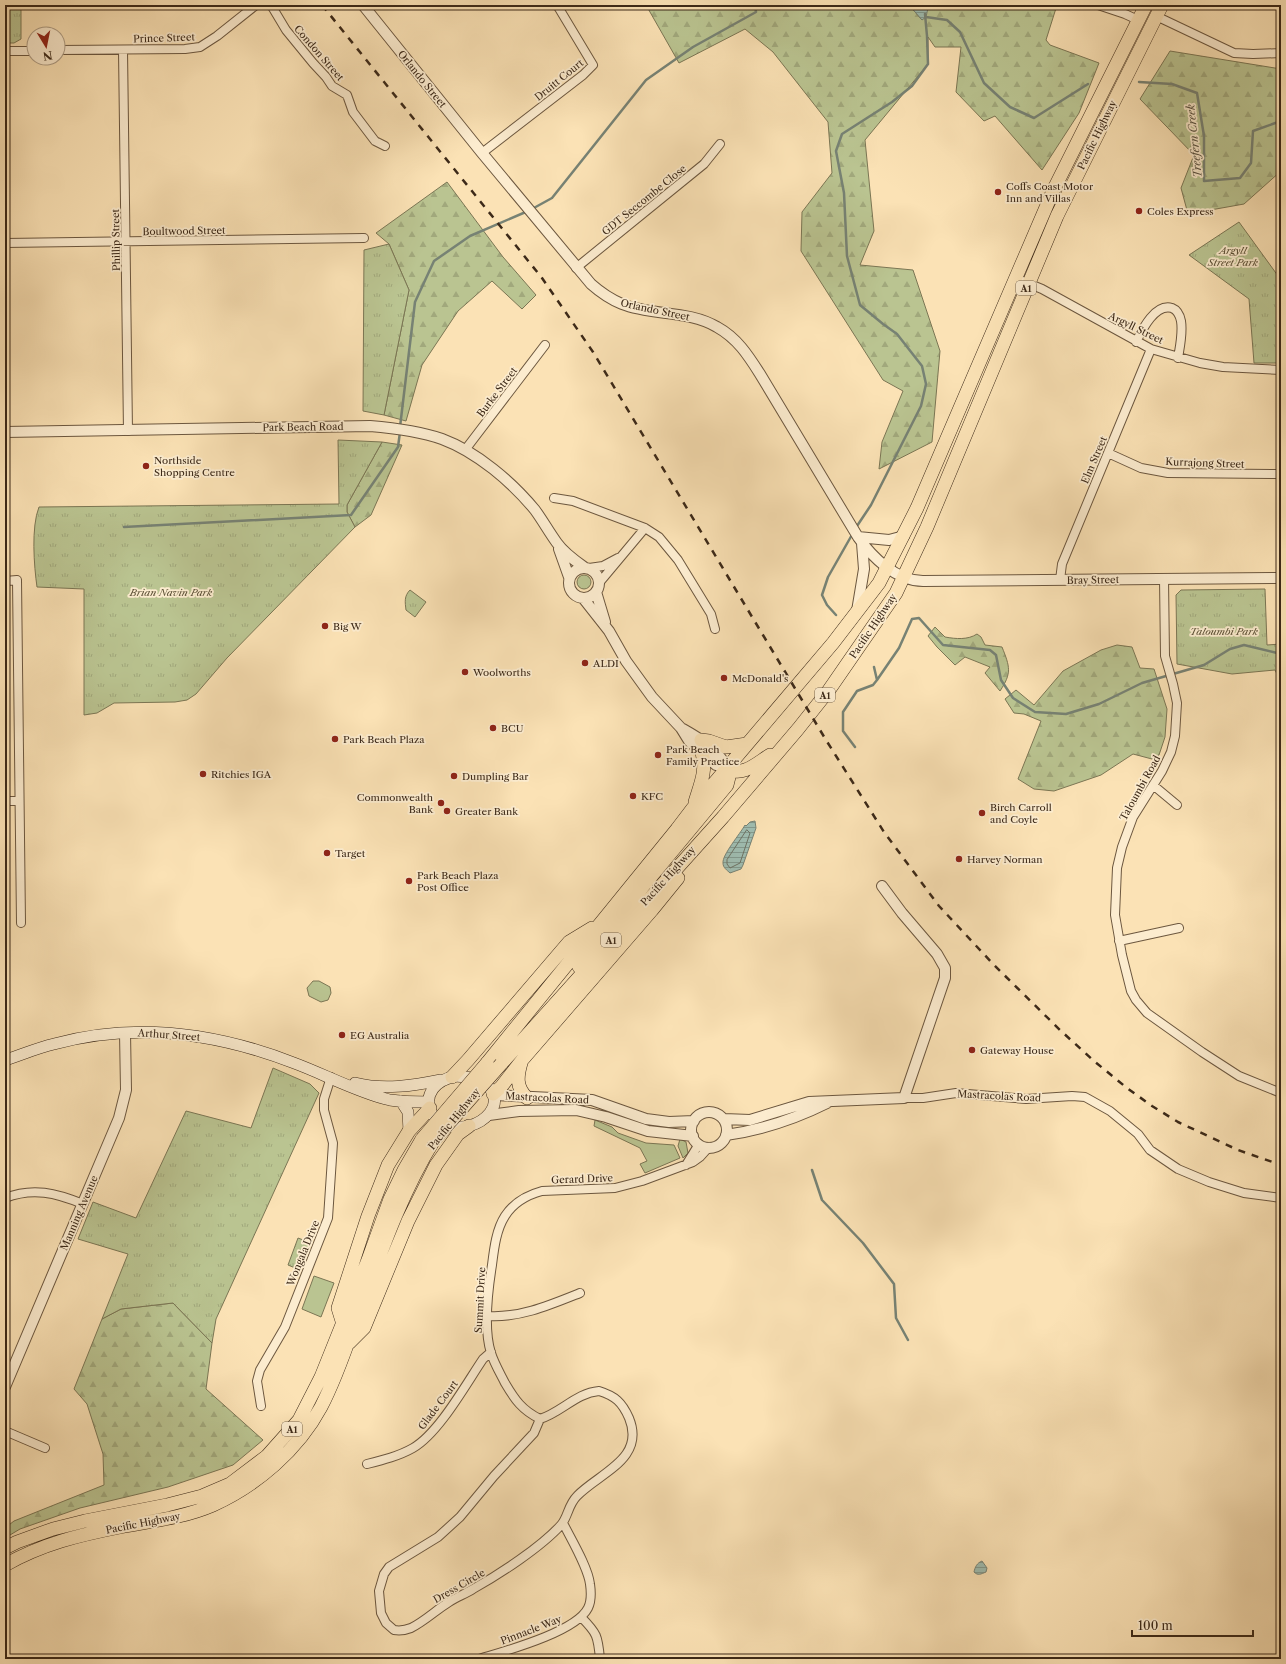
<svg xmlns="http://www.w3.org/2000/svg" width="1286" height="1664" font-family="'Libre Caslon Text',serif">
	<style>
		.green { fill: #bac491; stroke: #7b7654 }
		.forest { fill: url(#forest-firs); stroke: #7b7654 }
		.park { fill: url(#park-tufts); stroke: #7b7654 }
		.water { fill: url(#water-rules); stroke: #778274 }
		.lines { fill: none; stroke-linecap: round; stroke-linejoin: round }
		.shore { stroke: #6e7364; stroke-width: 1 }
		.stream { stroke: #778274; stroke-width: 2.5 }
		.minor-casing { stroke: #6c573f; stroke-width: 10 }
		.tertiary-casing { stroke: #6c573f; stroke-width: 12 }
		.secondary-casing { stroke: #3c2918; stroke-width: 12 }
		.trunk-casing { stroke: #3c2918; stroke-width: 14 }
		.minor { stroke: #fceccf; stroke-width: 8 }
		.tertiary { stroke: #fceccf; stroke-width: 10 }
		.secondary { stroke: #fceccf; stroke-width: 11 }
		.trunk { stroke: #fbe2b5; stroke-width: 13 }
		.rail { stroke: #3c2918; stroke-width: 2.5; stroke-dasharray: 7 7; stroke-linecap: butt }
		.trunk-bridge-casing { stroke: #3c2918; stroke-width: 14; stroke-linecap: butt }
		.trunk-bridge { stroke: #fbe2b5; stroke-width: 13 }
		.poi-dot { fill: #8f2418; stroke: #fceccf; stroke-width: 1.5 }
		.labels { text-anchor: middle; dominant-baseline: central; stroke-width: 3.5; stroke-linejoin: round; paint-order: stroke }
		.shield { fill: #fceccf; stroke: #76644f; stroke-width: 1 }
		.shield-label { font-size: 9px; font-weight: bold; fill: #3c2918 }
		.street-label { font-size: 10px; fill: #3c2918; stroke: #fceccf }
		.poi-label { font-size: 10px; fill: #3c2918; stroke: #fceccf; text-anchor: start }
		.park-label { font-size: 10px; font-style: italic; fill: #5c5036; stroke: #fceccf }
		.water-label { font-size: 11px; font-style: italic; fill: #554e3e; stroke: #fceccf }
	</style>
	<defs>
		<pattern id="forest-firs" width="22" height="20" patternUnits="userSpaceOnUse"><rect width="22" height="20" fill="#bac491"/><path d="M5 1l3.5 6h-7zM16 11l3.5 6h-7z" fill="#a1a87c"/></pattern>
		<pattern id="park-tufts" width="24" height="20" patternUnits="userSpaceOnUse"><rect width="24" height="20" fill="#bac491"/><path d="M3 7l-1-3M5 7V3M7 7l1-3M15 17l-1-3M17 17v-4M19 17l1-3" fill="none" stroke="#a1a87c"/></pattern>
		<pattern id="water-rules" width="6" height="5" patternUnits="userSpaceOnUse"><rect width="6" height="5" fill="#9fbdb1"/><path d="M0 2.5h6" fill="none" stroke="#839a8f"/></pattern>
	</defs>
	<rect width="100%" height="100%" fill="#fbe2b5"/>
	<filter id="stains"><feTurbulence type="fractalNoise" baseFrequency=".005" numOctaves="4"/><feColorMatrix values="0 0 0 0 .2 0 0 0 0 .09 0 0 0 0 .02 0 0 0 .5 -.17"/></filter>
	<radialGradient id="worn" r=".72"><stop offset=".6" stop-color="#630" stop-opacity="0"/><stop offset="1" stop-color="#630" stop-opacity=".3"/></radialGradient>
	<!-- green -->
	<path class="green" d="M577 582a7 7 0 1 1 14 0a7 7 0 1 1-14 0Z
		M313,981H319L330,987L331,993L328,1000L321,1002L309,996L307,988Z
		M595,1120L612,1127L618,1133L646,1143L674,1145L680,1158L645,1173L640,1164L647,1161L640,1148L594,1126Z
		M680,1139L686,1142L688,1153L683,1158L678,1146Z
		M314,1276L334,1283L321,1317L302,1309Z"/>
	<!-- forest -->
	<path class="forest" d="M646,5H909L922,20L928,8L926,5H1057L1046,40L1050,45L1099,63L1079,113L1042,170L995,116L984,121L956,92L961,47H935L928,37V64L865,140L874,231L860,265L913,270L940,351L932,442L879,469L882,442L903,391L883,380L801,251L802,212L832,173L828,122L773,52L745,29L679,63Z
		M1170,51L1281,69V171L1244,204L1188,214L1181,188L1194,155L1140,99Z
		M447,182L503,257L536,295L522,309L492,281L458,311L422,365L406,421L384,415L409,290L389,244L376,233Z
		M382,442L402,445L371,515L355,527L347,512V505Z
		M935,627L945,637C956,639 968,640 977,634L981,637L985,645L1002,647C1010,667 1012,673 1000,691L985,673L990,667L965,657L955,665L937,647L928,636Z
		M1117,645L1132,647L1140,668L1154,669L1167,709L1165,737L1159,755L1152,759L1133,754L1101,775L1054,791L1034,789L1018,779L1041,721L1024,714L1014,713L1005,699L1016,690L1034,705L1063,671L1101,650Z
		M173,1303L212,1343L206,1389L263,1440L233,1465L168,1487L80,1508L20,1529L5,1538V1528L14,1521L104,1485L103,1454L87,1404L74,1389L102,1319L121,1309Z"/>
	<!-- park -->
	<path class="park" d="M5,5H21V39L14,43H5Z
		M1239,222L1281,280V363H1254L1249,299L1189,255Z
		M389,244L409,290L384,415L363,411L364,250Z
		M338,440L382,442L347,505V512L355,527L227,658L196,694L187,700L175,702L114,703L97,713L84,715V589L37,587C34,566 31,527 39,507L339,504Z
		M1265,589L1267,645L1281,644V676L1277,674L1275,670L1232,674L1177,664L1176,595L1181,590Z
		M410,590L426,602L415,617L406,610C405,602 404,596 410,590Z
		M273,1068L310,1084L319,1093L216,1319L212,1343L173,1303L121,1309L102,1319L128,1254L78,1239L93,1202L136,1218L186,1111L251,1128Z
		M298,1238L311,1243L300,1270L288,1265Z"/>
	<!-- water -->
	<path class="water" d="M909,5H926L928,8L926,17L922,20Z
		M755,821L756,828L743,865L741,869L730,873C727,870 723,868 723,863C722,855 740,834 745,825L746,826L750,822Z
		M982,1561L987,1568L986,1572C981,1574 978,1576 974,1572C975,1567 977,1563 982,1561Z"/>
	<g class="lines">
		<!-- shore -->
		<path class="shore" d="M747,830L750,833L740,863L730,868L727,864V860Z"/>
		<!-- stream -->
		<path class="stream" d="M926,17L947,20L960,32L984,83L1010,107L1034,118L1088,84
			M1139,82L1172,84L1197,93L1204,136V181L1240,178L1251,163L1253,131L1281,121
			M532,209L552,198L646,80L693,47L756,12L755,5
			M400,427L415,302L434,261L470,236L528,211
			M124,527L351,515L398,447L400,432
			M855,529L871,505L921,406L926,384L922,366L897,334L883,324L860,305L847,256L844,193L836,151L842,134L892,102L912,86L928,64L927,36L925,14
			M836,615L827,605L822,595L828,577L853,533
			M877,680L899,648L912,619L919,618L943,645L990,650L996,655L1001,680L1013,698L1035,712L1066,714L1099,704L1142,683L1204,665L1230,649L1244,645L1281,654
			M855,747L843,731V712L857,691L873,685L877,680L874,667
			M812,1170L822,1200L863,1243L894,1284L896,1318L908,1340"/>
		<defs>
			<path id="minor" d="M271,5L286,30L313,63L326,77L332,86L347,95L353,112L375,141L385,146
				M1098,5L1125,14L1138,20
				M1156,16L1234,53L1253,54L1281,53
				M58,50L185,49L200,47L217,36L256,5
				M123,50L128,431
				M5,51H34
				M482,153L583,75L593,65L557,5
				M5,243L364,238
				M576,268L704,164L720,144
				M1015,278L1042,289L1151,349L1200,363L1223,367L1281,370
				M1136,342C1142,330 1155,303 1172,308C1177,310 1180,316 1181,321C1183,333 1180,346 1178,358
				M465,450L545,345
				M1108,453L1141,468L1168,473L1281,474
				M554,498L573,501L645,528L659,537L678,560L711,614L715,629
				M589,568L603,566L618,558
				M1164,579L1165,656L1173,684L1177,703L1175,736L1171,752L1162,771L1133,817L1122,847L1117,868L1115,915L1122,955L1131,991L1136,1000L1147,1013L1202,1052L1239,1076L1281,1093
				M1060,580L1062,564L1151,349
				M5,581L17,580L21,923
				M599,583L645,528
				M1153,785L1177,805
				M5,801H19
				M1119,941L1179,928
				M904,1098H923L956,1093L1026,1099L1072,1096L1085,1097L1110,1111L1138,1134L1150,1150L1178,1169L1209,1182L1244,1193L1281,1198
				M686,1165L699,1144
				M5,1198C33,1187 56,1193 83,1204
				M488,1316C520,1318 550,1305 580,1293
				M599,1391C615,1396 622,1402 629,1418C646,1459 599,1473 577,1496C568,1505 568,1517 561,1525C541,1547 500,1574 473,1589C465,1594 457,1597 449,1602C436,1610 425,1621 411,1628C406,1630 400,1631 394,1630L386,1623L381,1613L379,1591L384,1574L389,1567L438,1537L460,1517L494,1476L534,1433L540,1419C562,1412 576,1393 599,1391Z
				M261,1406L257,1381L260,1370L285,1327L328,1218L333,1143L324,1110V1099L331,1077
				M540,1419C522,1410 515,1400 505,1383C500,1373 494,1363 491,1353C483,1328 488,1290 492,1265C494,1249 496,1230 505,1216C514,1202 527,1195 542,1191L615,1188L642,1181L693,1162L700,1157L709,1147
				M5,1431L45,1448
				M367,1464C383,1460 399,1456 413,1448C439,1433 466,1384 483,1359L491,1352
				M581,1617C597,1633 598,1636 600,1659
				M479,1659C505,1651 576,1632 588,1608C591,1602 591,1591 590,1584C588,1567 571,1539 563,1523"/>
			<path id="tertiary" d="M363,5L482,153L591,284C600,292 610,299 622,304C652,316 688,310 717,327C737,338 748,355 760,374L858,537C872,557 896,581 923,581L1281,578
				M5,432L370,426C394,428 419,431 442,439C477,452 512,482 535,510C543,521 549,532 557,543C564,553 574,560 584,567
				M858,537L889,540L904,536
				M559,549L569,577
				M569 583a15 15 0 1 1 30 0a15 15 0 1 1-30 0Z
				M596,592L605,622
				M583,598L609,631L626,661L652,697L681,728L689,741L716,765L727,768
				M857,611L864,569L862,543
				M683,729C699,738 719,750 727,768
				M494,1095L592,1100L646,1119L669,1122L694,1121
				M691 1130a18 18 0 1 1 36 0a18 18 0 1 1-36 0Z
				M489,1115L519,1111L576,1110L606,1117L648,1131L693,1136
				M724,1119L750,1120L809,1102L904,1098L945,978V968L937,954L902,913L882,886
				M726,1135C762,1130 795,1119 827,1103
				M5,1387L119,1118L126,1090L125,1033"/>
			<path id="secondary" d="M5,1060C21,1055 37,1048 54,1044C134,1022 217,1033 294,1063C324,1074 359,1093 390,1100C403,1102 416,1102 429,1102
				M456,1076C465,1077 475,1077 483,1082C487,1084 489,1087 491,1090C502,1107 484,1122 469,1126C426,1135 411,1085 456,1076Z
				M355,1083C383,1090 412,1086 441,1080
				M401,1101L408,1112L409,1131"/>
			<path id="trunk" d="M701,740L709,741L726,747L747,744
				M727,768C742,778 757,763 770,755
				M695,802C700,785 707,771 702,753
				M579,967L586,955L727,785L729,777L727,768
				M487,1063L677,829L693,808L833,643L879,583L917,508L1053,191L1146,5
				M521,1063C517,1077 516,1087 527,1098
				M501,1064L723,817L798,729L829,690L896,593L927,527L1057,216L1162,5
				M452,1077L468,1060L569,942L592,928
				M493,1094L501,1087L523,1059L652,910L678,878
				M342,1321L338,1308L368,1216L388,1165L409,1131L430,1108
				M349,1343L364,1328L408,1221L436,1165L458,1134L469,1126
				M5,1548L17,1542L53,1529L85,1521L167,1505L202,1496L230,1484L267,1456L299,1420L321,1377L368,1260L390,1199L404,1170L422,1139
				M5,1565C42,1544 79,1535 120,1527C151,1521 183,1518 213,1505C257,1485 298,1450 321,1407C334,1382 344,1354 353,1328C377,1264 398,1198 434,1140"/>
		</defs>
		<!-- minor casing -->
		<use href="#minor" class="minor-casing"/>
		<!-- tertiary casing -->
		<use href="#tertiary" class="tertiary-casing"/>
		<!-- secondary casing -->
		<use href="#secondary" class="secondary-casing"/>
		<!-- trunk casing -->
		<use href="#trunk" class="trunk-casing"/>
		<!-- minor -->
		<use href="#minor" class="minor"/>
		<!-- tertiary -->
		<use href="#tertiary" class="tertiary"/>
		<!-- secondary -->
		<use href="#secondary" class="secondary"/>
		<!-- trunk -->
		<use href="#trunk" class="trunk"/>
		<!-- rail -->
		<path class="rail" d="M322,5L542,278L593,352L826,740L884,832L939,906L994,965L1060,1030L1094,1061L1127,1088L1152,1106L1178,1122L1238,1150L1281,1165"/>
		<defs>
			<path id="trunk-bridge" d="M422,1139L487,1063
				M434,1140L501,1064"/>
		</defs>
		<!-- trunk-bridge casing -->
		<use href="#trunk-bridge" class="trunk-bridge-casing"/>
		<!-- trunk-bridge -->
		<use href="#trunk-bridge" class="trunk-bridge"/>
	</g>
	<!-- markers -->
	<g class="poi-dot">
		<circle cx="998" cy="192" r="4"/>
		<circle cx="1139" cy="211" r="4"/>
		<circle cx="146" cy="466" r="4"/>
		<circle cx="325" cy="626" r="4"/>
		<circle cx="585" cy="663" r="4"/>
		<circle cx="465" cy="672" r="4"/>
		<circle cx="724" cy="678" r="4"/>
		<circle cx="493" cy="728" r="4"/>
		<circle cx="335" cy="739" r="4"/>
		<circle cx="658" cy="755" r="4"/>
		<circle cx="203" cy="774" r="4"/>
		<circle cx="454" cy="776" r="4"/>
		<circle cx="633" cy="796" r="4"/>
		<circle cx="441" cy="803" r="4"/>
		<circle cx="447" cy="811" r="4"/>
		<circle cx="982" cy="813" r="4"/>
		<circle cx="327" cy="853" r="4"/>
		<circle cx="959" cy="859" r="4"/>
		<circle cx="409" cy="881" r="4"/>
		<circle cx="342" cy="1035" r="4"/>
		<circle cx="972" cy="1050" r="4"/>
	</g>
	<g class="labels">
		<!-- shield labels -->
		<g class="shield">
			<rect x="1016" y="281" width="20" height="14" rx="3"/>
			<rect x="815" y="688" width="20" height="14" rx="3"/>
			<rect x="601" y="933" width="20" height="14" rx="3"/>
			<rect x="282" y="1422" width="20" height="14" rx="3"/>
		</g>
		<g class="shield-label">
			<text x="1026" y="288">A1</text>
			<text x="825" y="695">A1</text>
			<text x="611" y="940">A1</text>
			<text x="292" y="1429">A1</text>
		</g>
		<!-- street labels -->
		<g class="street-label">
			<text transform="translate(164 38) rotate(-2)">Prince Street</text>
			<text transform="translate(319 53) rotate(49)">Condon Street</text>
			<text transform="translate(422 79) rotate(51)">Orlando Street</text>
			<text transform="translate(559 80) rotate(-39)">Druitt Court</text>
			<text transform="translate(1097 135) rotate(-64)">Pacific Highway</text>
			<text transform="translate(644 200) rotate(-39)">GDT Seccombe Close</text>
			<text transform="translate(184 231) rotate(-1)">Boultwood Street</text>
			<text transform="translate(116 240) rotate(-91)">Phillip Street</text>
			<text transform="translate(655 310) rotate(12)">Orlando Street</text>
			<text transform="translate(1136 328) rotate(26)">Argyll Street</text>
			<text transform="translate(497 392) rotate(-53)">Burke Street</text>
			<text transform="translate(303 427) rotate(-1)">Park Beach Road</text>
			<text transform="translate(1094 460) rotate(-67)">Elm Street</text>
			<text transform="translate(1205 463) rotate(2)">Kurrajong Street</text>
			<text transform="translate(1093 580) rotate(-1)">Bray Street</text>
			<text transform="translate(873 626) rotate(-56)">Pacific Highway</text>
			<text transform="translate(1140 788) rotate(-61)">Taloumbi Road</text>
			<text transform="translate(668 876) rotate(-48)">Pacific Highway</text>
			<text transform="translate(169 1035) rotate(4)">Arthur Street</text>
			<text transform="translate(999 1096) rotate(3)">Mastracolas Road</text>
			<text transform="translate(547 1098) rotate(3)">Mastracolas Road</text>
			<text transform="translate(454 1119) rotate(-51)">Pacific Highway</text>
			<text transform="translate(582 1179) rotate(-2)">Gerard Drive</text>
			<text transform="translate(79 1213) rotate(-67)">Manning Avenue</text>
			<text transform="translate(303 1253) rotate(-68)">Wongala Drive</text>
			<text transform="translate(480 1300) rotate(-87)">Summit Drive</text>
			<text transform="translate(438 1405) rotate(-53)">Glade Court</text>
			<text transform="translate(143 1523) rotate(-11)">Pacific Highway</text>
			<text transform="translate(459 1586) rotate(-30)">Dress Circle</text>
			<text transform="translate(531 1630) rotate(-21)">Pinnacle Way</text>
		</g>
		<!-- poi labels -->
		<g class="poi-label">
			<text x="1006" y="186">Coffs Coast Motor<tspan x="1006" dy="12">Inn and Villas</tspan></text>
			<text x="1147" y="211">Coles Express</text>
			<text x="154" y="460">Northside<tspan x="154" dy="12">Shopping Centre</tspan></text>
			<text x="333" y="626">Big W</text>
			<text x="593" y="663">ALDI</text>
			<text x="473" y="672">Woolworths</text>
			<text x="732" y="678">McDonald's</text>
			<text x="501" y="728">BCU</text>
			<text x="343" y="739">Park Beach Plaza</text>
			<text x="666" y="749">Park Beach<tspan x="666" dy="12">Family Practice</tspan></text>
			<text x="211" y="774">Ritchies IGA</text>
			<text x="462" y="776">Dumpling Bar</text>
			<text x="641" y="796">KFC</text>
			<text x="433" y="797" text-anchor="end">Commonwealth<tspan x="433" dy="12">Bank</tspan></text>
			<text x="990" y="807">Birch Carroll<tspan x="990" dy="12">and Coyle</tspan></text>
			<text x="455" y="811">Greater Bank</text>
			<text x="335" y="853">Target</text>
			<text x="967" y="859">Harvey Norman</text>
			<text x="417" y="875">Park Beach Plaza<tspan x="417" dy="12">Post Office</tspan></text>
			<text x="350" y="1035">EG Australia</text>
			<text x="980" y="1050">Gateway House</text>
		</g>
		<!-- park labels -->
		<g class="park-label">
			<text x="1233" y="250">Argyll<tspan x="1233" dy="12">Street Park</tspan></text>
			<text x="171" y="592">Brian Navin Park</text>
			<text x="1224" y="631">Taloumbi Park</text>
		</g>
		<!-- water labels -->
		<g class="water-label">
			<text transform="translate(1194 141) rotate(-96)">Treefern Creek</text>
		</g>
	</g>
	<!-- margin -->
	<rect width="1286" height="1664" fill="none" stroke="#fbe2b5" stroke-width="20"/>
	<rect x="6" y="6" width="1274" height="1652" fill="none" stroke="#3c2918" stroke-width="2"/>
	<rect x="10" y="10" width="1266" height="1644" fill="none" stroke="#3c2918"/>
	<!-- north arrow -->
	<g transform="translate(46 46) rotate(170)"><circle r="19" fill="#fceccf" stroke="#af9e86"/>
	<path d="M0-3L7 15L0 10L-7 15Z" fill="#8f2418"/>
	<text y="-6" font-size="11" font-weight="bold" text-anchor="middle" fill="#3c2918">N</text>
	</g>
	<!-- scale -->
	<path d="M1132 1630v6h121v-6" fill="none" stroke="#3c2918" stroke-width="2"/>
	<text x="1138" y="1630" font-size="12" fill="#3c2918" stroke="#fceccf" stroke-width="3" paint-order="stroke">100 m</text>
	<rect width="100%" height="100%" filter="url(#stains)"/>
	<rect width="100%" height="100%" fill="url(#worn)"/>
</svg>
